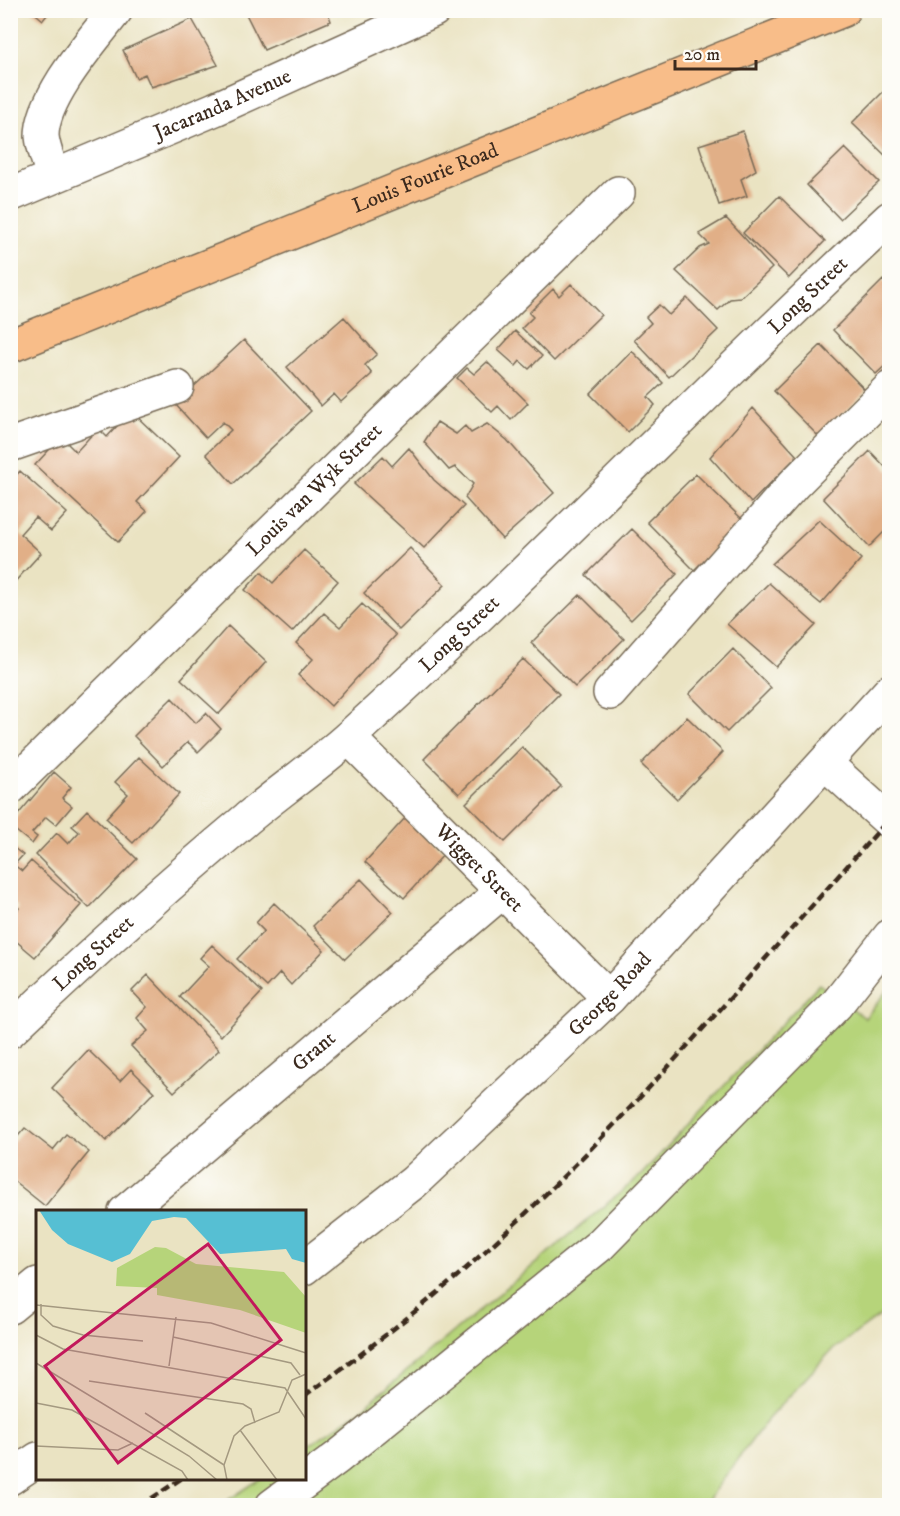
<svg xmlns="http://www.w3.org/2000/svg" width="900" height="1516" font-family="'IM FELL DW Pica',serif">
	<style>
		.green { fill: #b6d47a; stroke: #787f4c; stroke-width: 1.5 }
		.building { fill: #e1af87 }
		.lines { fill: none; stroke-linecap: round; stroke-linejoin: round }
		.minor-casing { stroke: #786b57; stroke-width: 36 }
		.major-casing { stroke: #786b57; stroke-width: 36 }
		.minor { stroke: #fff; stroke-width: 33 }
		.major { stroke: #f8bd89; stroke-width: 33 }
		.rail { stroke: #3b2a1e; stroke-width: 4.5; stroke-dasharray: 9 4.5; stroke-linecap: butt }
		.labels { text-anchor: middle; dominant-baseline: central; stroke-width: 4.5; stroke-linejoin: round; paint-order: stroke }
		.street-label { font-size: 21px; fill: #3b2a1e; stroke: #fdfcf7 }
		.inset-road { fill: none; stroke: #a49980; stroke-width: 1.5 }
		.view { fill: #c2185b; fill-opacity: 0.15; stroke: #c2185b; stroke-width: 3 }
		.inset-edge { fill: none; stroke: #3b2a1e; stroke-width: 3 }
	</style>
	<rect width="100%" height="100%" fill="#fdfcf7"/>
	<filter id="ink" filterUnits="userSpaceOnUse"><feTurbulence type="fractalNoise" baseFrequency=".0167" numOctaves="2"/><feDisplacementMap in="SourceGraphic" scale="12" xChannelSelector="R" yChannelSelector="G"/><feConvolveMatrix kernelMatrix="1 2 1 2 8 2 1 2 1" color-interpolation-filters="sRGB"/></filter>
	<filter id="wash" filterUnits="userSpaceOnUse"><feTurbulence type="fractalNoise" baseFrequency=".008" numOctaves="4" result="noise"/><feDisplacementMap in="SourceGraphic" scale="24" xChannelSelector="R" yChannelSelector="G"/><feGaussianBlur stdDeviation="1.35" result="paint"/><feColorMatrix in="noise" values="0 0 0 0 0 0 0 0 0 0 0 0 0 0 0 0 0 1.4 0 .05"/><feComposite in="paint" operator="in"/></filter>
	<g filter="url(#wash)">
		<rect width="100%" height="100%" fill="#eae3c2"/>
		<!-- green -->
		<path class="green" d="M819,984L865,1018L889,988V1309L831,1351L767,1420L704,1505L219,1506L260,1479L304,1478L305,1448L358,1412L640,1176Z"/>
		<g id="blocks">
			<!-- building -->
			<path class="building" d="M31,10H51L43,20Z
				M244,10H327L331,21L264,50Z
				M192,19L218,65L151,87L145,74L136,78L123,50Z
				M890,85V160L852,123Z
				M743,131L756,170L741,179L747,196L719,205L699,145Z
				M845,148L879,182L840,219L807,185Z
				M779,196L825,241L789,278L743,233Z
				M726,218L772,268L740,298L730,299L718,310L676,271L700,248L709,244L699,234Z
				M883,280L890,287V361L876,374L833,330Z
				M571,284L601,315L554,361L522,328L533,317L529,313L553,289L559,296Z
				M687,298L718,330L669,377L634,340L651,323L646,317L659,305L669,315Z
				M344,317L377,354L365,365L372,374L341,402L334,394L321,406L287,367Z
				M515,331L542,356L529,369L520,361L516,366L498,350Z
				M244,340L311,411L233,484L206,454L231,430L223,422L206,438L175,404Z
				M821,345L866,391L819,437L774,391Z
				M632,351L663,383L648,397L655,405L628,432L590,394Z
				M487,362L528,403L511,420L498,406L492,412L457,378L467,368L474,374Z
				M753,408L797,456L751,503L710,457Z
				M131,411L179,457L137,502L147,511L118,542L35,465L61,437L76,452L98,428L107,437Z
				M437,422L456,434L465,426L471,433L487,424L507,440L554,493L502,539L465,498L473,484L455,467L449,470L424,442Z
				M409,448L434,480L464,506L424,548L354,484L383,456L392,466Z
				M870,451L890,472V526L869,547L823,498Z
				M20,471L67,513L51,531L35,517L20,534L41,553L10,587V482Z
				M696,474L744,521L694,570L647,522Z
				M819,520L861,559L821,604L772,564Z
				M632,529L677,574L631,620L586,575Z
				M410,548L445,585L399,630L364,593Z
				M304,550L338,581L292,632L245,590L261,572L273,583Z
				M769,583L816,625L776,667L727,624Z
				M580,595L624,639L575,687L531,643Z
				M362,604L396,635L331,706L298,675L313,659L296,643L324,613L340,627Z
				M228,626L266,662L219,714L181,679Z
				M733,649L771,688L727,732L689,694Z
				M523,659L559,694L459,794L424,759Z
				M172,698L196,723L206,713L221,729L198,752L188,742L163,766L134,736Z
				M687,717L723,752L677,799L641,764Z
				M522,747L561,786L505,842L466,803Z
				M139,757L179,794L133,843L106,818L128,794L115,782Z
				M54,772L71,787L62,798L72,806L56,825L46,817L32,833L37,837L32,844L10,826V824Z
				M87,810L137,859L89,908L36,855L57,833L68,844L79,832L72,826Z
				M406,817L445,853L404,898L365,862Z
				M10,845L23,855L14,865L22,871L31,861L81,905L35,957L10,936V917L19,908L10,901Z
				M361,879L393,912L345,959L313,926Z
				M274,903L324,950L291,985L280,973L267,987L237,959L264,931L256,923Z
				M212,945L262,992L221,1036L180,997L209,966L200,958Z
				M148,975L219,1050L174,1092L131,1046L148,1031L137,1018L147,1007L132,991Z
				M88,1050L120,1081L131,1069L154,1092L106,1141L52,1088Z
				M25,1128L53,1150L66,1134L89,1152L45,1206L10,1178V1145Z"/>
		</g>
	</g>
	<g filter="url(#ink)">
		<use href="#blocks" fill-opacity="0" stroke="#786b57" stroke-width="1.5"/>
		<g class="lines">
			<defs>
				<g id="minor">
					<path d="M53,176C50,164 43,149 42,136C42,97 92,41 116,10"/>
					<path id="s1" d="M10,195L215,109L434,10"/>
					<path d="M10,445L177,387"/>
					<path d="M610,693L794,484L890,388"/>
					<path id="s2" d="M349,738L609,998"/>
					<path d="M825,763L890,822"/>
					<path id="s3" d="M10,788L618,193"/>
					<path id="s4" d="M10,1031C86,959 163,889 243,822C278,792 317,766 351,735C536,568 708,387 890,218"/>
					<path id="s5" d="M125,1212L503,891"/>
					<path id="s6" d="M304,1268L414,1182L609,998L890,691"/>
					<path d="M10,1307L38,1284"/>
					<path d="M10,1478L38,1459"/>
					<path d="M272,1506L338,1457L600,1245L836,1005L890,936"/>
				</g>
				<g id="major">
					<path id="s7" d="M10,346L843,10"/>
				</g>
			</defs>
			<!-- minor casing -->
			<use href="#minor" class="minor-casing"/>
			<!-- major casing -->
			<use href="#major" class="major-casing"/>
			<!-- minor -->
			<use href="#minor" class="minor"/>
			<!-- major -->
			<use href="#major" class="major"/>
			<!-- rail -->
			<path class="rail" d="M304,1396C374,1346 442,1292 505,1233C643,1104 764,958 890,818
				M140,1506L182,1478"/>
		</g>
	</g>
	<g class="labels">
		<!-- street labels -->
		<g class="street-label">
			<text stroke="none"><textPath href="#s1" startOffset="231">Jacaranda Avenue</textPath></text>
			<text stroke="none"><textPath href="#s7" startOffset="448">Louis Fourie Road</textPath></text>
			<text stroke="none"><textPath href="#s4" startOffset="1086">Long Street</textPath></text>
			<text stroke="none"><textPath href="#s3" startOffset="426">Louis van Wyk Street</textPath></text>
			<text stroke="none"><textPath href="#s4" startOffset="600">Long Street</textPath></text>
			<text stroke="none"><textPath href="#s2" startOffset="184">Wigget Street</textPath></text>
			<text stroke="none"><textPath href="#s4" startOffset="114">Long Street</textPath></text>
			<text stroke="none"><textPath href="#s6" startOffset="411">George Road</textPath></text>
			<text stroke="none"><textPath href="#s5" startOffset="248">Grant</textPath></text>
		</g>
	</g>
	<!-- overview -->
	<g transform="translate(36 1210)">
		<rect width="270" height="270" fill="#eae3c2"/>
		<path d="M119,37L130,38L160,54L248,62L270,87V123L204,100L121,85V78L80,76L81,58Z" fill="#b6d47a"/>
		<path d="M3,0H270V53L256,49L250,39L184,44L150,8L138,7L116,11L94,44L76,52L32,34L16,20Z" fill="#56bfd3"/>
		<path class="inset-road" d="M5,94V105L17,116L47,125L107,131M0,95L175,113L270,143M0,125L27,139L249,178L270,209M137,127L255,153L264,165M0,153L153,246L181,270M133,156L140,107M53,171L207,194L215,199L219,213M0,193L36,200L146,261L152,270M109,203L188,255M204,220L241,270M0,236L82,240L97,233M191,270L188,255L198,226L209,216L243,202L256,170L270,164"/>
		<path class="view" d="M172,34L245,130L82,253L9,156Z"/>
		<rect width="270" height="270" class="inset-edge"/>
	</g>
	<!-- margin -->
	<rect width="900" height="1516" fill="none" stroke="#fdfcf7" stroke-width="36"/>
	<!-- scale -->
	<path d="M675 60v9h81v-9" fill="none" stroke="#3b2a1e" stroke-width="3"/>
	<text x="684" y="60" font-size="18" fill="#3b2a1e" stroke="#fdfcf7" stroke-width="4.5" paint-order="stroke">20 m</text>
</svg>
